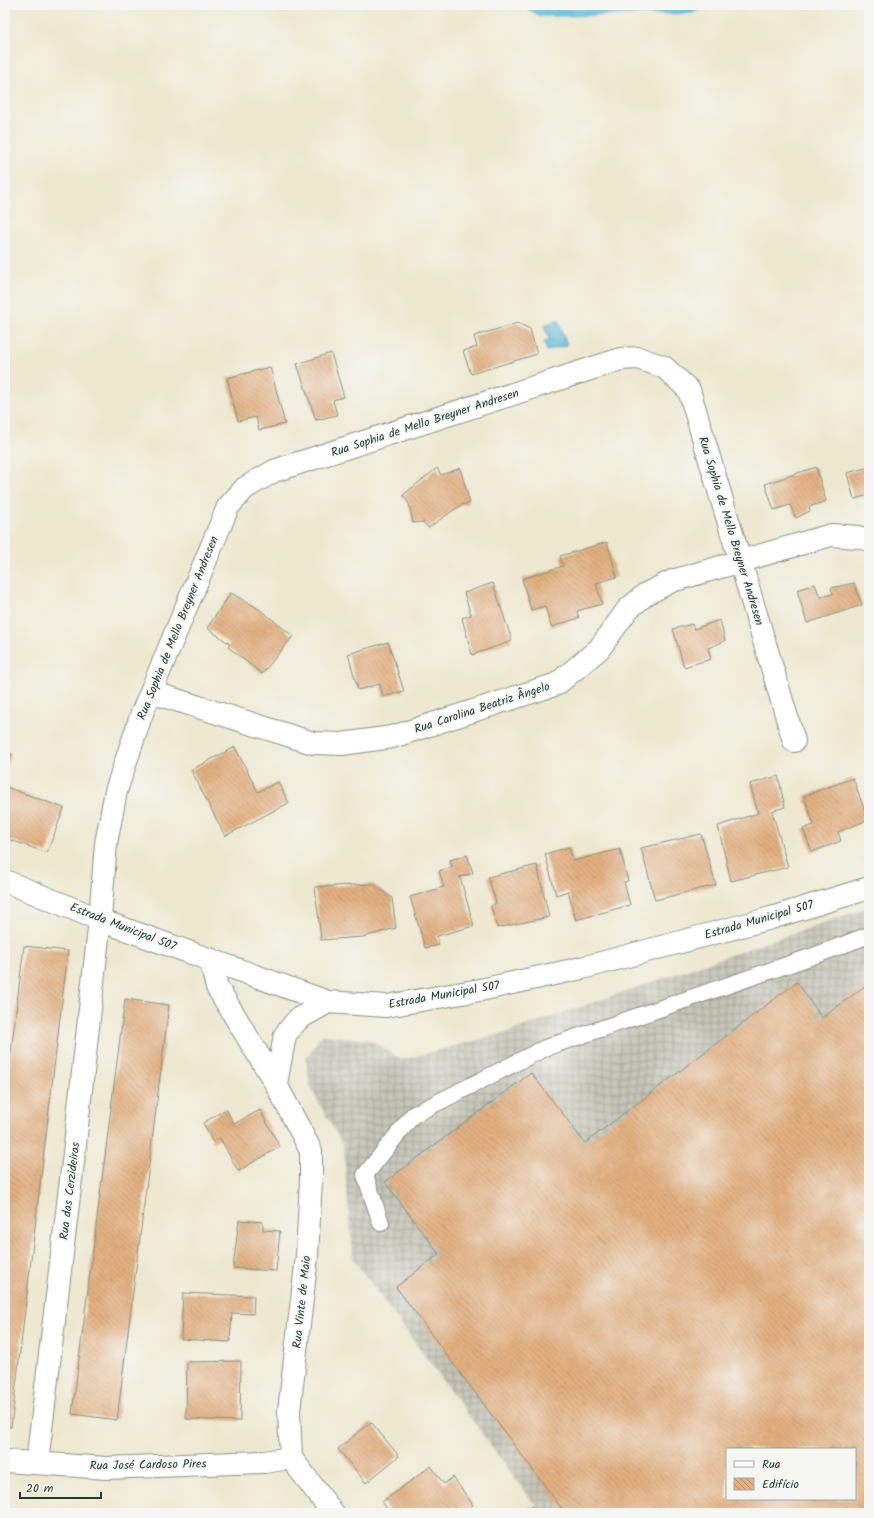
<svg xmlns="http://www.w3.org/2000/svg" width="874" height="1518" font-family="Kalam,sans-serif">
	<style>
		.industrial { fill: url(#industrial-grid); fill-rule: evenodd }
		.water { fill: url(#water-ripples); stroke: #3e7c88 }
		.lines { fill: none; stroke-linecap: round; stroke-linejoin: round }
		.stream { stroke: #5dbadb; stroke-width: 8 }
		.building { fill: url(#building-back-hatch); fill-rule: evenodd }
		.lane-casing { stroke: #869282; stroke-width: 18 }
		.street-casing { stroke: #869282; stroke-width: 24 }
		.secondary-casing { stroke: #869282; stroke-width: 24 }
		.lane { stroke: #fff; stroke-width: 16 }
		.street { stroke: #fff; stroke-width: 22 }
		.secondary { stroke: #fff; stroke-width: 22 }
		.labels { text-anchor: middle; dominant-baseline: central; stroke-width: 3.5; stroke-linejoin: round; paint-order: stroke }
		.street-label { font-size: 12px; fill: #1f3d34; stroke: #f6f6f2 }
	</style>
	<defs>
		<pattern id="industrial-grid" width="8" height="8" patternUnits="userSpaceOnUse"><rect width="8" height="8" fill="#c6c5b8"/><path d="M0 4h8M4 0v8" fill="none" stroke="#a0a196"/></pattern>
		<pattern id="water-ripples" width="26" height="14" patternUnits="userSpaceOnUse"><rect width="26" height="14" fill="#5dbadb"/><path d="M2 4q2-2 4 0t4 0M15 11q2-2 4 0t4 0" fill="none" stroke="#4c98b2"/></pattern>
		<pattern id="building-back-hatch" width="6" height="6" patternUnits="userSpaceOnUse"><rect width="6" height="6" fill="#e3b081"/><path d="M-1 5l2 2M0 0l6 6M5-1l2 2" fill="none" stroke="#b7906a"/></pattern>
	</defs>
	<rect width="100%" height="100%" fill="#f6f6f2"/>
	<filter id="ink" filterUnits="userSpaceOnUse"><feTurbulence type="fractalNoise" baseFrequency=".025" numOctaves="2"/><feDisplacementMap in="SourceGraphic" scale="8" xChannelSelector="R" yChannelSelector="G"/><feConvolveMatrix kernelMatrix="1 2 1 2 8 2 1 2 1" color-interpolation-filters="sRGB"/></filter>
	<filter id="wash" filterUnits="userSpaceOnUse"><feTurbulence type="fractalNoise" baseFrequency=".012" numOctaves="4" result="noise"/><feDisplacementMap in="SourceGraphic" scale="16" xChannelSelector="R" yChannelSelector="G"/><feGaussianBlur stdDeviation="0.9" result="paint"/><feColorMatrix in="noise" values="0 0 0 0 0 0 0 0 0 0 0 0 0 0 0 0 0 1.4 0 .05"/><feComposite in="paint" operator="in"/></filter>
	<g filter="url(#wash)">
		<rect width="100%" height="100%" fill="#ede8cf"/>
		<!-- industrial -->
		<path class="industrial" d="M869,907V1513H541L353,1259L343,1145L310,1087L306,1057L322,1035L371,1040L401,1060L505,1033ZM727,1449H855V1499H727Z"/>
		<!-- water -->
		<path class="water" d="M558,320L567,345L547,351L544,342L549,339L544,325Z"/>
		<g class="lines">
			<!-- stream -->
			<path class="stream" d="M527,5L542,13L691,10L700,5"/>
		</g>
		<g id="blocks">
			<!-- building -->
			<path class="building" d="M518,323L530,329L537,354L471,374L463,351L477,347L474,336Z
				M331,353L344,397L333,400L337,415L316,420L297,364Z
				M270,367L285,424L259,430L256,417L238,421L227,378Z
				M816,467L826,501L809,507L810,511L796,518L790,505L774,510L765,484Z
				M869,467V495L854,499L847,473Z
				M437,468L441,475L460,468L470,503L461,505L428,528L423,522L413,523L409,504L403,495Z
				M607,542L617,577L596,583L602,604L577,611L579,618L551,627L545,606L531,610L522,579L563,566L560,556Z
				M493,583L512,641L472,655L462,618L471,615L464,593Z
				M854,583L862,605L807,623L797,590L815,584L820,597L833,594L831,588Z
				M231,593L259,609L293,636L262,674L228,647L230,644L207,628Z
				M720,620L725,641L708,648L711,659L684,667L673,629L692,624L694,629Z
				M388,642L404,691L383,697L380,684L358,690L348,654Z
				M235,747L258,792L278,782L289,803L225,836L191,770Z
				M5,751L12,754L5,769Z
				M778,776L785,807L772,811L788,867L731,881L718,826L758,813L750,784Z
				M853,778L868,820L838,832L841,841L812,852L803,829L814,825L804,796Z
				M6,787L64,808L47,853L5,838Z
				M701,834L716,885L655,900L641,848Z
				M569,847L573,861L620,849L628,881L624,882L630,905L576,920L568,891L556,895L545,854Z
				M467,855L473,873L460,877L474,926L437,936L439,945L425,948L410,897L444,887L439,871L452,867L450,860Z
				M537,865L549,917L497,928L491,906L496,903L488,877Z
				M373,884L392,898L396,928L363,937L321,940L315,887Z
				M24,946L68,951L11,1427H5V1101Z
				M797,982L822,1018L869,983V1513H565L396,1287L439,1254L385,1182L531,1073L585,1143ZM727,1449H855V1499H727Z
				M125,999L169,1005L117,1420L72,1414Z
				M226,1109L234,1124L260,1110L280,1147L238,1171L220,1138L213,1142L203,1123Z
				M239,1220L263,1222V1230L280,1231L276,1271L233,1268Z
				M183,1293L254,1296L253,1314L232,1313L230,1342L181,1339Z
				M241,1361L240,1421L186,1419L187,1362Z
				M371,1422L399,1456L366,1483L338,1449Z
				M431,1466L444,1484L453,1477L473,1505L462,1513H390L382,1502Z
				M531,1506L536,1513H521Z"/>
		</g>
	</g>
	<g filter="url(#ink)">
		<use href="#blocks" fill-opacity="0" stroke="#869282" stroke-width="1"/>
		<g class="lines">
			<defs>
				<path id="lane" d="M381,1223L365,1175L413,1115L545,1048L819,954L869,935"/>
				<path id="street" d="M151,692L313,743L342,744L392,737L557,684L599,649L628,609L646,594L672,581L831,535L858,537L869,540
					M210,959L217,987L276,1084L311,1151V1180L307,1256L289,1411L291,1458L333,1513
					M276,1084L285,1035L298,1019L328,1002
					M5,1461L106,1468L264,1462L291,1458
					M37,1463L73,1162L100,919L106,843L116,791L142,713L228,507L245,488L274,471L621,359L638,358L664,367L689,390L794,741"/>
				<path id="secondary" d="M5,881L108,923L328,1002L386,1006L480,990L582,968L771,918L869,888"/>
			</defs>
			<!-- lane casing -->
			<use href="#lane" class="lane-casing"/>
			<!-- street casing -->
			<use href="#street" class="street-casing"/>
			<!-- secondary casing -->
			<use href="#secondary" class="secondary-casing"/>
			<!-- lane -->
			<use href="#lane" class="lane"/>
			<!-- street -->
			<use href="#street" class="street"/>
			<!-- secondary -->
			<use href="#secondary" class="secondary"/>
		</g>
	</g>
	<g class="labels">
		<!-- street labels -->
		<g class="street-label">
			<text transform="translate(425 423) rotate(-18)">Rua Sophia de Mello Breyner Andresen</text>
			<text transform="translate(731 531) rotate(73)">Rua Sophia de Mello Breyner Andresen</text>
			<text transform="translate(178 628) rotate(-68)">Rua Sophia de Mello Breyner Andresen</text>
			<text transform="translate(482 708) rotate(-18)">Rua Carolina Beatriz Ângelo</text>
			<text transform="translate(759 920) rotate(-16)">Estrada Municipal 507</text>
			<text transform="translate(123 927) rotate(21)">Estrada Municipal 507</text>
			<text transform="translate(444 995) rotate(-10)">Estrada Municipal 507</text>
			<text transform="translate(70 1191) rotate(-83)">Rua das Cerzideiras</text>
			<text transform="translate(302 1302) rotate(-84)">Rua Vinte de Maio</text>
			<text transform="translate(148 1465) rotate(-1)">Rua José Cardoso Pires</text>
		</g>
	</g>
	<!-- margin -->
	<rect width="874" height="1518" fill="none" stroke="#f6f6f2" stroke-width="20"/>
	<!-- legend -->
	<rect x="726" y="1448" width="130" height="52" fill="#f6f6f2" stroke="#a0aca6"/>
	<rect x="734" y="1461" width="20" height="6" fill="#ffffff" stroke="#a0aca6"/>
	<text x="762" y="1468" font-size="12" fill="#1f3d34">Rua</text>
	<rect x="734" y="1478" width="20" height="12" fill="url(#building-back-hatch)" stroke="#a0aca6"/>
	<text x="762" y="1488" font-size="12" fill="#1f3d34">Edifício</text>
	<!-- scale -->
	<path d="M20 1492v6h81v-6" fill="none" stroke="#1f3d34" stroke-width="2"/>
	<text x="26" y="1492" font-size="12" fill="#1f3d34" stroke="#f6f6f2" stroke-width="3" paint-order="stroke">20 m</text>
</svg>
